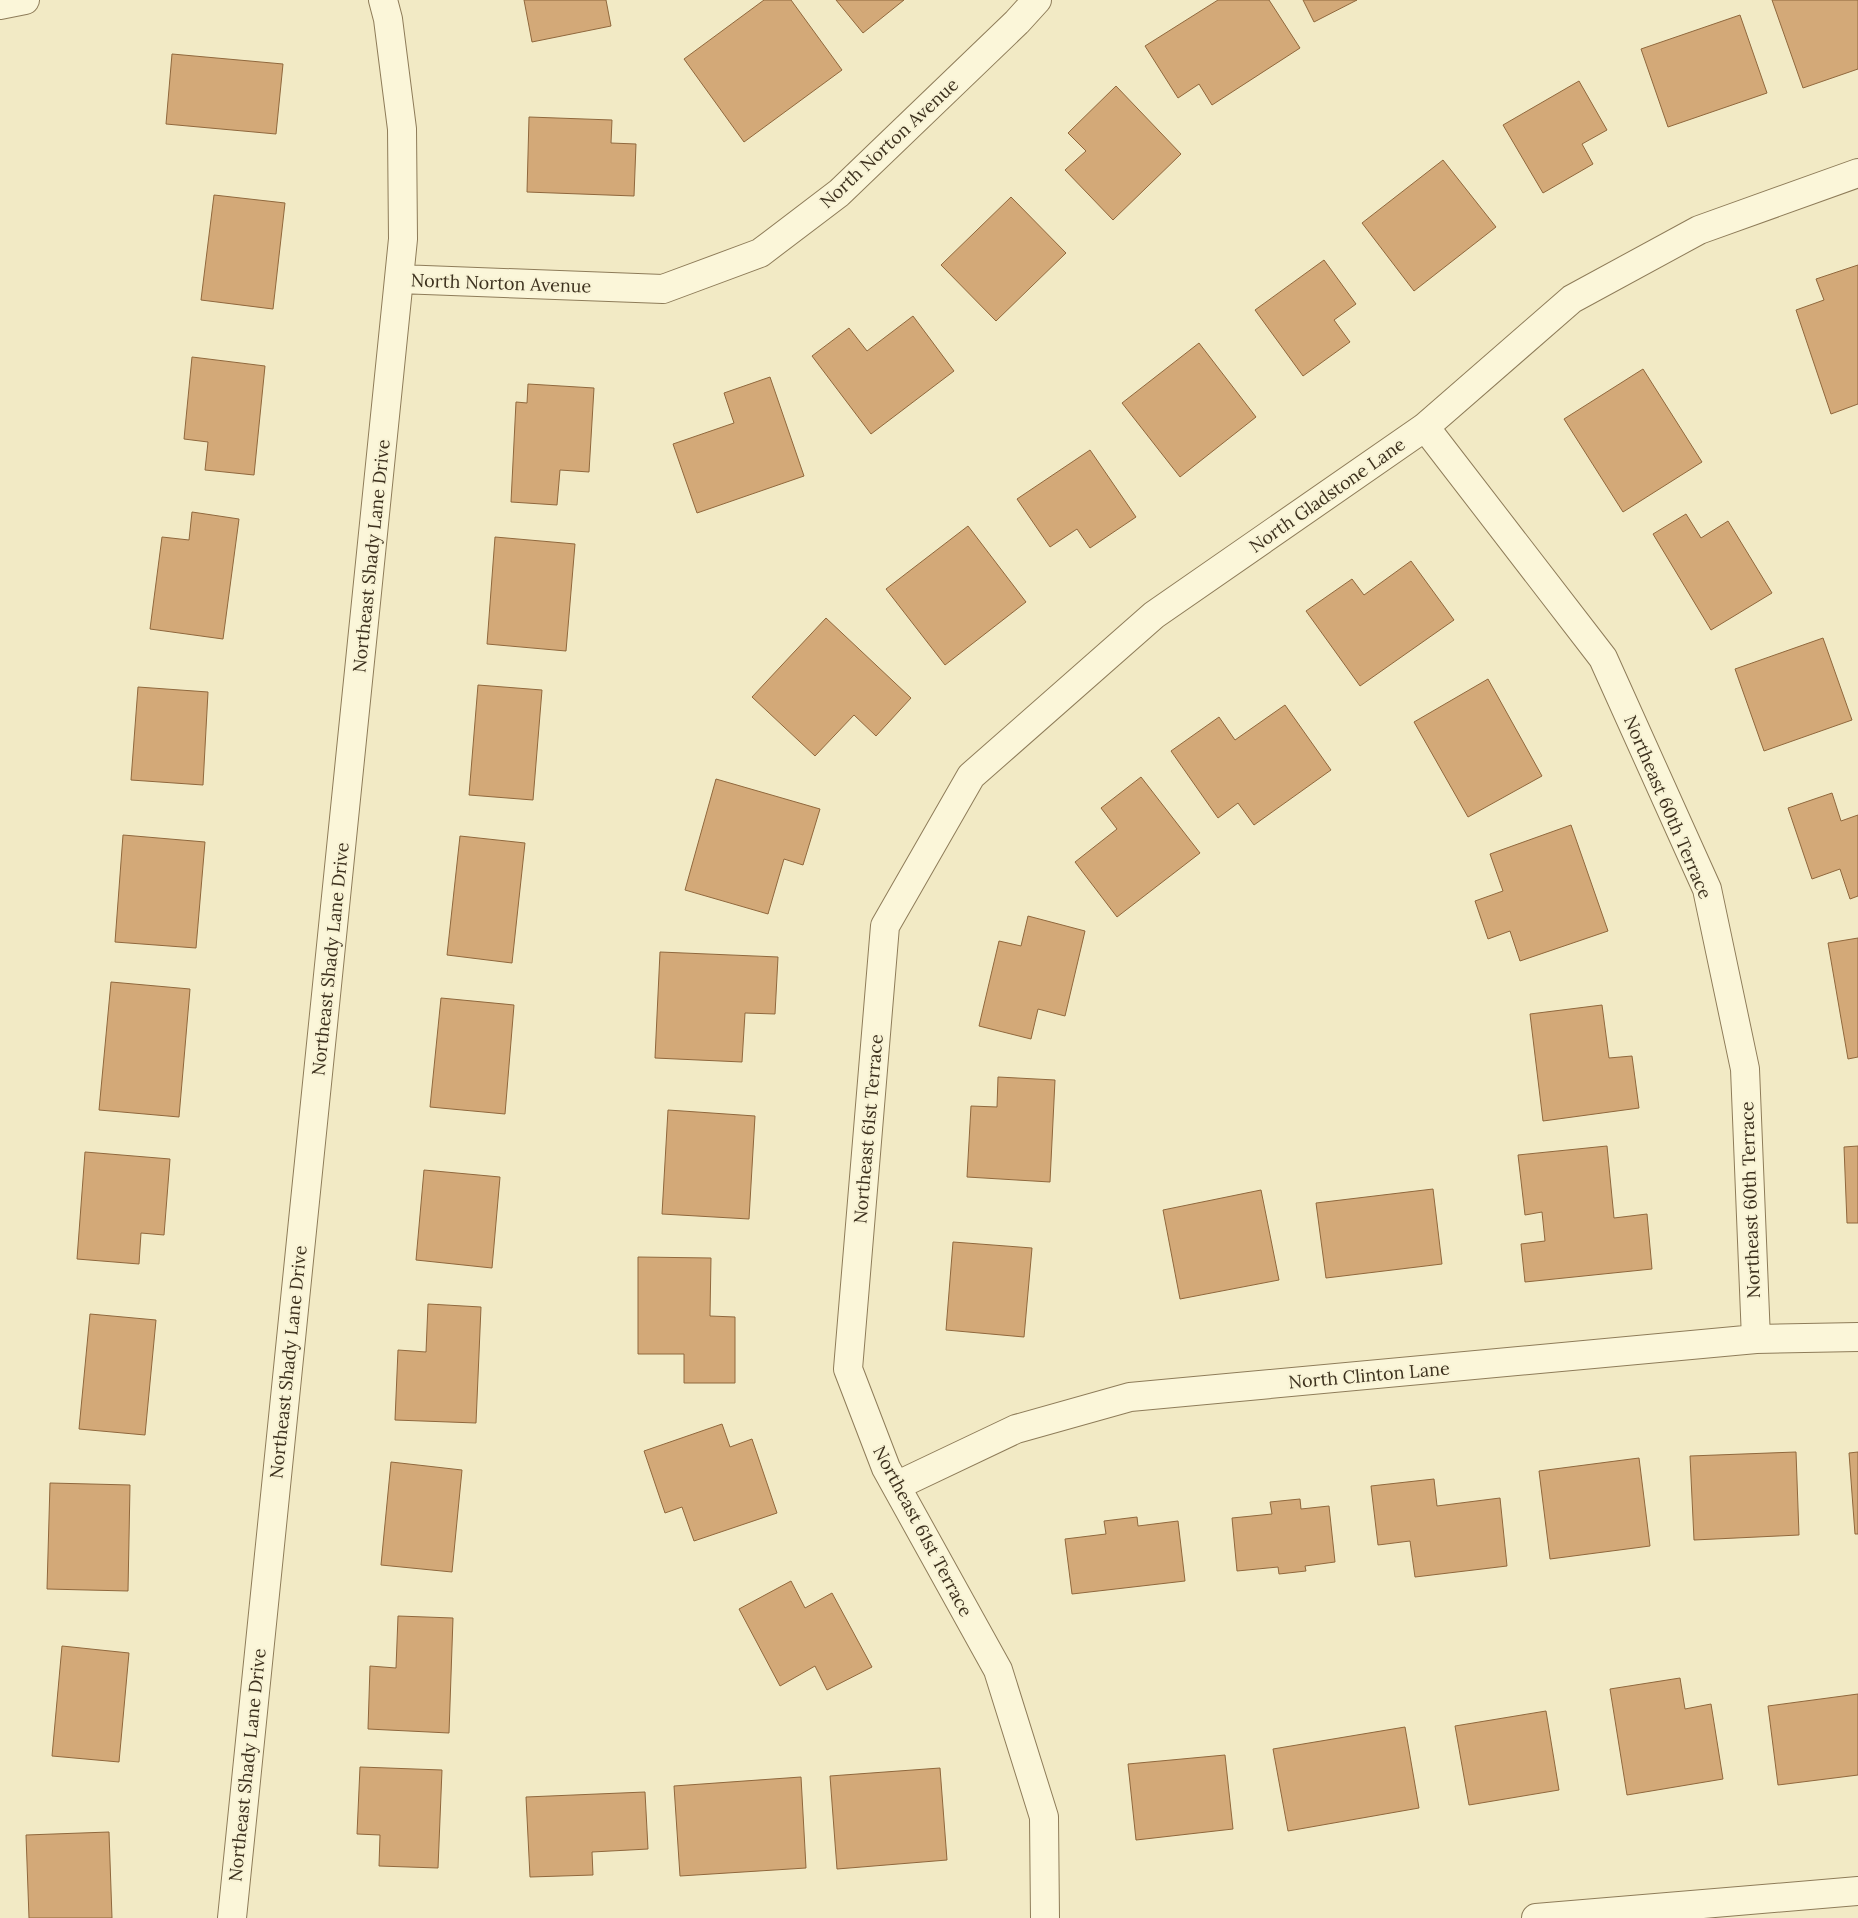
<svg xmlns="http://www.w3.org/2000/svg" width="1858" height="1918" font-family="Lora,serif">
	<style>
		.building { fill: #d3a978; stroke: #90683d }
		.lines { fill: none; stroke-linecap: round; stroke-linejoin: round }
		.minor-casing { stroke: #8e7c59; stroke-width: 30 }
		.minor { stroke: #fbf6d9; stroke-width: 28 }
		.labels { text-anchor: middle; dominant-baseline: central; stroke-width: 4; stroke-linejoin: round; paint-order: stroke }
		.street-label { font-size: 18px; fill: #3d311e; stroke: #f8f3d5 }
	</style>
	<rect width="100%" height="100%" fill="#f2eac5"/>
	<!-- building -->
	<path class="building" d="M524,0H606L611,26L532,42Z
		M764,0H791L842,70L744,142L684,59Z
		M836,0H904L863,33Z
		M1218,0H1269L1300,48L1212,105L1199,84L1178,98L1145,46Z
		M1303,0H1357L1314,22Z
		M1772,0H1858V69L1803,88Z
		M1740,15L1767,93L1668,127L1641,49Z
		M172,54L283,64L276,134L166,124Z
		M1579,81L1607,130L1582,144L1593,164L1543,193L1503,125Z
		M1116,86L1181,154L1113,220L1065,170L1086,151L1068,133Z
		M529,117L612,120L611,143L636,144L634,196L527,192Z
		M1443,160L1496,227L1414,291L1362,223Z
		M214,195L285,203L273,309L201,300Z
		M1011,197L1066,253L996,321L941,265Z
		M1324,260L1356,304L1334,320L1350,342L1303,376L1255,310Z
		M1858,265V404L1831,414L1796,310L1824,300L1816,279Z
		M913,316L954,371L871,434L812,356L849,328L867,351Z
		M1199,343L1256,417L1180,477L1122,403Z
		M192,357L265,366L254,475L205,470L208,442L184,439Z
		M1643,369L1702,462L1623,512L1564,419Z
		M770,377L804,476L697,513L673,444L734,423L724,393Z
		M528,384L594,388L589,472L560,470L557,505L511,502L516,402L527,403Z
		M1090,450L1136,517L1090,548L1077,529L1050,547L1017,499Z
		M192,512L239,519L223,639L150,629L162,537L189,540Z
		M1686,514L1701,538L1728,521L1772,593L1711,630L1653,534Z
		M968,526L1026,602L945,665L886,589Z
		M495,537L575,544L566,651L487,644Z
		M1411,561L1454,620L1360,686L1306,611L1352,579L1364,595Z
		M826,618L911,698L876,736L854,715L815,756L752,697Z
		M1823,638L1852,720L1764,751L1735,669Z
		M1488,679L1542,776L1468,817L1414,722Z
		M478,685L542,690L533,800L469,795Z
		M138,687L208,692L203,785L131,780Z
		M1285,705L1331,770L1254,825L1238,803L1218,818L1171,751L1219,717L1235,740Z
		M1141,777L1200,853L1117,917L1075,862L1117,829L1101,808Z
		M716,779L820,809L803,865L784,859L768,914L685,890Z
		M1832,793L1841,821L1858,815V896L1850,899L1840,869L1812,879L1788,808Z
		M1571,825L1608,931L1520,961L1510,931L1488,939L1475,901L1503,891L1490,854Z
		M123,835L205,842L196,948L115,942Z
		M460,836L525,843L512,963L447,955Z
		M1028,916L1085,931L1065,1016L1038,1009L1031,1039L979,1026L999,941L1021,946Z
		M1858,938V1057L1848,1059L1828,943Z
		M660,952L778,957L775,1014L745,1013L742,1062L655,1058Z
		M111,982L190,989L179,1117L99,1110Z
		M441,998L514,1005L505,1114L430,1107Z
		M1602,1005L1609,1058L1632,1056L1639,1108L1543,1121L1530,1014Z
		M998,1077L1055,1080L1050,1182L967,1177L971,1106L997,1107Z
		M668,1110L755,1116L749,1219L662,1214Z
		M1607,1146L1614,1218L1647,1214L1652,1269L1525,1282L1521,1244L1545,1241L1542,1212L1525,1215L1518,1155Z
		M1858,1146V1223H1847L1844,1147Z
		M85,1152L170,1159L164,1235L141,1233L139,1264L77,1259Z
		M424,1170L500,1177L492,1268L416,1260Z
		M1433,1189L1442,1264L1326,1278L1316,1203Z
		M1261,1190L1279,1280L1180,1299L1163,1210Z
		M953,1242L1032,1248L1024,1337L946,1330Z
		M638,1257L711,1258L710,1316L735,1317V1383H684V1354H638Z
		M428,1304L481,1307L476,1423L395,1420L398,1350L426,1352Z
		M90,1314L156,1320L145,1435L79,1429Z
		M722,1424L730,1447L752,1439L777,1513L694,1541L682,1507L665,1513L644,1451Z
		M1796,1452L1799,1535L1694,1540L1690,1456Z
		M1858,1452V1534H1855L1849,1453Z
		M1639,1458L1650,1546L1550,1559L1539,1471Z
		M391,1462L462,1470L452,1572L381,1565Z
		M1434,1479L1437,1506L1500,1498L1507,1566L1415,1577L1410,1541L1378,1545L1371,1486Z
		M50,1483L130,1485L128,1591L47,1589Z
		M1300,1499L1301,1509L1329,1506L1335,1562L1305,1566L1306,1571L1279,1574L1278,1567L1237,1571L1232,1518L1272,1514L1270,1502Z
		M1137,1517L1138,1526L1178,1521L1185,1581L1072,1594L1065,1539L1106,1534L1104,1521Z
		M791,1581L805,1608L832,1593L872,1667L827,1690L815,1666L780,1686L739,1609Z
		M398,1616L453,1618L449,1733L368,1729L370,1666L396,1668Z
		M62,1646L129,1653L119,1762L52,1756Z
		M1680,1678L1685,1709L1711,1704L1723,1779L1627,1795L1610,1689Z
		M1858,1694V1775L1778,1785L1768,1706Z
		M1546,1711L1559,1790L1469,1805L1455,1726Z
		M1405,1727L1419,1808L1288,1831L1273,1749Z
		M1225,1755L1233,1829L1136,1840L1128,1764Z
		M360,1767L442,1770L438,1868L379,1866L380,1835L357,1834Z
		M940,1768L947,1860L837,1869L830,1776Z
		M801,1777L806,1868L680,1876L674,1786Z
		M645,1792L648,1849L592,1852L593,1875L530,1877L526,1797Z
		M109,1832L112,1918H29L26,1835Z"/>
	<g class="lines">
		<defs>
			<path id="minor" d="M0,5L25,0
				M399,279L663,289L760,253L839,193L1017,22L1037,0
				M1425,427L1603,658L1707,889L1745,1069L1756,1339
				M896,1486L1016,1429L1130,1397L1756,1339L1858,1337
				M232,1918L403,239L402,129L388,19L383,0
				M1045,1918L1044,1817L998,1670L886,1468L848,1369L885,926L971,776L1154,615L1425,427L1572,299L1699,230L1858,173
				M1536,1918L1858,1891"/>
		</defs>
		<!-- minor casing -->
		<use href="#minor" class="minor-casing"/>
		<!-- minor -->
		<use href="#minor" class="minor"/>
	</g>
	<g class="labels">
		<!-- street labels -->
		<g class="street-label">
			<text transform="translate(889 143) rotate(-43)">North Norton Avenue</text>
			<text transform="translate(501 283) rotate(2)">North Norton Avenue</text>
			<text transform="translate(1327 495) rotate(-35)">North Gladstone Lane</text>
			<text transform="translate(371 556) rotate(-84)">Northeast Shady Lane Drive</text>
			<text transform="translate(1668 807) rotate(67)">Northeast 60th Terrace</text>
			<text transform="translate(330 959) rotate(-84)">Northeast Shady Lane Drive</text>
			<text transform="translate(868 1129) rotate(-85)">Northeast 61st Terrace</text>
			<text transform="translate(1750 1200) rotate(-92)">Northeast 60th Terrace</text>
			<text transform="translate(288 1362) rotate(-84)">Northeast Shady Lane Drive</text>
			<text transform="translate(1369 1375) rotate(-5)">North Clinton Lane</text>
			<text transform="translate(923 1531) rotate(62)">Northeast 61st Terrace</text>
			<text transform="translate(247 1765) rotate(-84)">Northeast Shady Lane Drive</text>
		</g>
	</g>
</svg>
